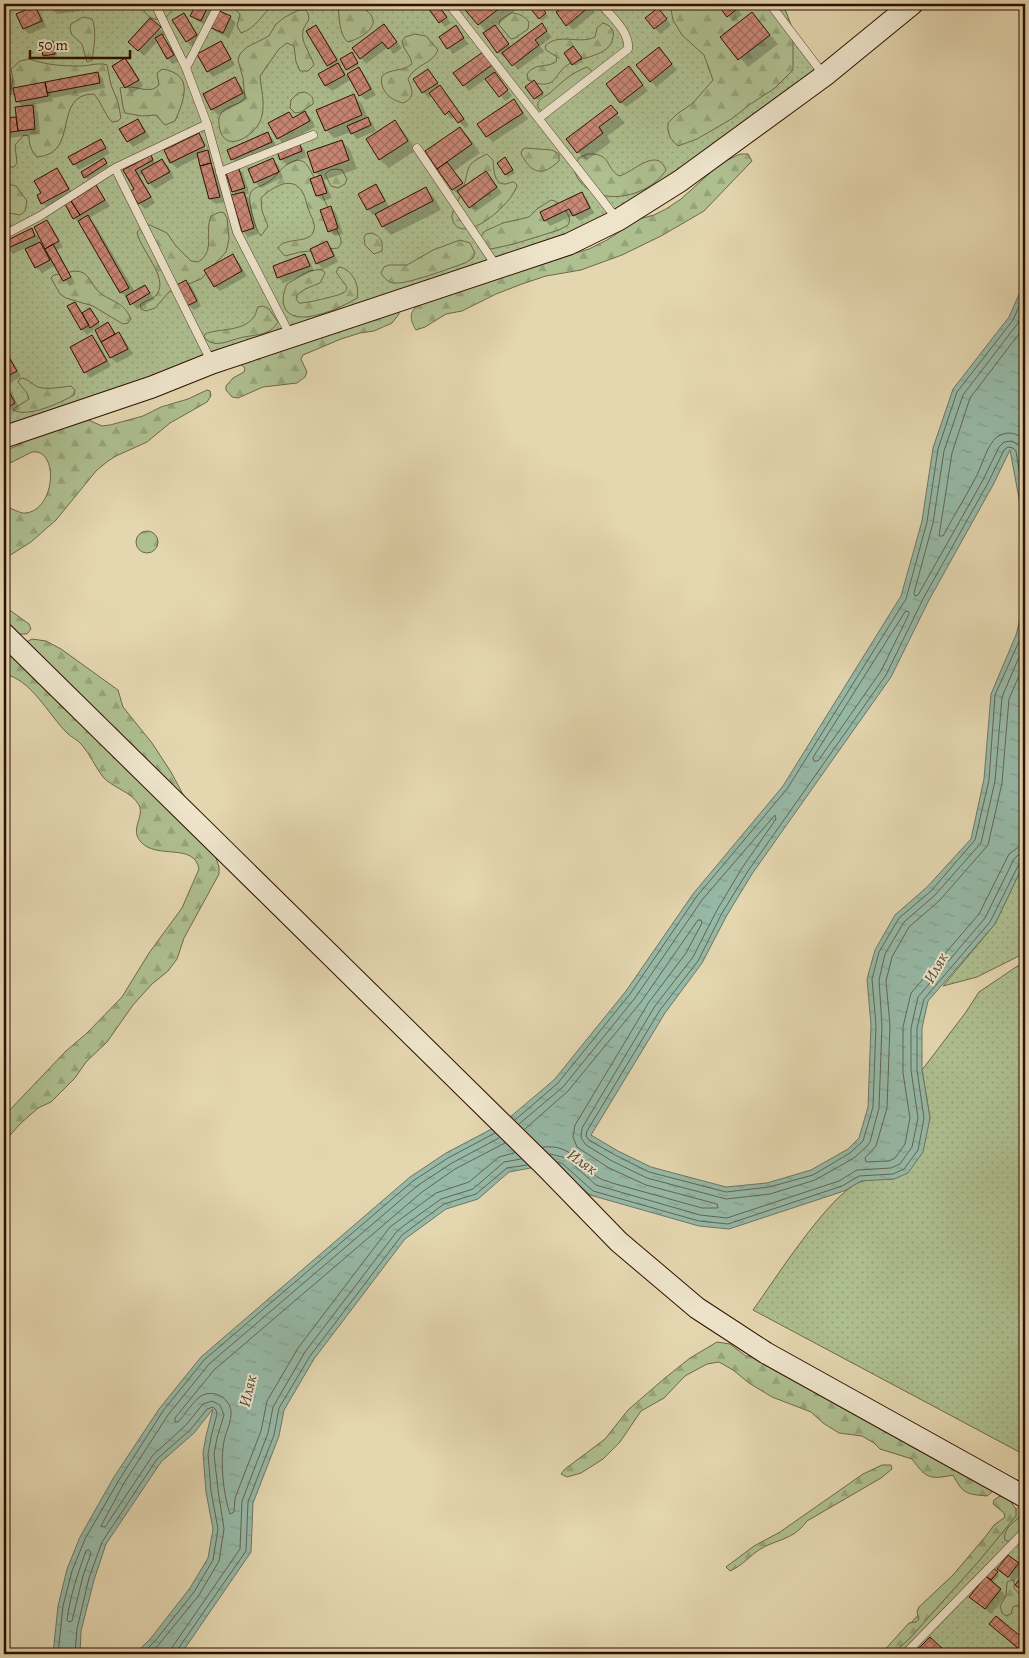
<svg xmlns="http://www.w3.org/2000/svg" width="1029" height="1658" font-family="Alegreya,serif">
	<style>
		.grass { fill: url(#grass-dots); stroke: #6e6748 }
		.forest { fill: url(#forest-firs); stroke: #6e6748 }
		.water { fill: url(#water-ripples); stroke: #6d7564 }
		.shadow { fill: #0003; fill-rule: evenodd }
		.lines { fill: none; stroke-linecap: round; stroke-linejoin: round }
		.shore { stroke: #626454; stroke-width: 1 }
		.building { fill: url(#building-cross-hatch); stroke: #2f0f00 }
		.lane-casing { stroke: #5c412c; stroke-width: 9 }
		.secondary-casing { stroke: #2f0f00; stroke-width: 23 }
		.lane { stroke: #ede4cb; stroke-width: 8 }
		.secondary { stroke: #ede4cb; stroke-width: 21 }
		.labels { text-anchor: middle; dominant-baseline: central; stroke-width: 4; stroke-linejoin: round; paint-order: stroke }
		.water-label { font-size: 16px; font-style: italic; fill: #534a3a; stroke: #ede4cb }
	</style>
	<defs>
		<pattern id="grass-dots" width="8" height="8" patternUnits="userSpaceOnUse" patternTransform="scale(1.25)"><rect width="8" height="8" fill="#aebf90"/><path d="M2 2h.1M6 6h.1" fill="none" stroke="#96a37a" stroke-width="1.8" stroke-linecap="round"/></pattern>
		<pattern id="forest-firs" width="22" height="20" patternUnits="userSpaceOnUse" patternTransform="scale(1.25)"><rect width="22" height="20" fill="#aebf90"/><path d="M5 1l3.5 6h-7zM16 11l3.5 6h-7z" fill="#96a37a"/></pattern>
		<pattern id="water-ripples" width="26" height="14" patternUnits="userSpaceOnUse" patternTransform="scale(1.25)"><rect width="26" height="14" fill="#96b9a7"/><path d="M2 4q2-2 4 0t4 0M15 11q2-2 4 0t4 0" fill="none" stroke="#829e8e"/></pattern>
		<pattern id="building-cross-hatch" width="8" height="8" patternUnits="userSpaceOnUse" patternTransform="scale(1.25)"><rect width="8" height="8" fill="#ca8877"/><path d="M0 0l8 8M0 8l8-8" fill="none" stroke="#a46e5f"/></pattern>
	</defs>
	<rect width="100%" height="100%" fill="#e4d6af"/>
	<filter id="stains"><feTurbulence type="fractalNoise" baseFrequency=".004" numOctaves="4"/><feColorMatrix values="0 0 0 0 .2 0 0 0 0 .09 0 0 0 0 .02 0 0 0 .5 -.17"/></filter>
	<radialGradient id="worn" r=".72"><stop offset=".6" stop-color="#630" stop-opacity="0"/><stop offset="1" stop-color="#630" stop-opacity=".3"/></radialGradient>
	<!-- grass -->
	<path class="grass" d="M4,4H766L820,74L620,224L4,436Z
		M1025,861V953L977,977L943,986L995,924Z
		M1025,961V1455L753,1310C774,1281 829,1194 860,1182C869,1178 884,1180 894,1179L930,1118L922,1070L966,1012L979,992Z
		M1025,1500V1654H882Z"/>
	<!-- forest -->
	<path class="forest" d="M140,4H173C172,16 161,24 150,17C145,14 143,9 140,4Z
		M229,4H275C262,13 257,28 241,33L237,26L240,14Z
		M338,4H360C362,8 368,11 371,15C380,29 358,39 348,42C339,36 339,15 338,4Z
		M670,4H783L793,30V70L775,88L749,105L733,118L697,139L678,146C670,139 667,134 668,123L677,114L693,103L713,80L704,55L682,35L673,20Z
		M299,10H305L308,13L309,19C307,23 304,27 303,30C300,42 311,54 314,65L308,71H300L296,62L294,46L287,43L279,49L260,76C261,89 265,102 262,115C260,132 227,156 220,130C219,125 218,119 220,115C225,105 239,106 245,98L243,78L238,60L240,54L247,47L269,36L276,24L285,17Z
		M511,13C519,13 524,16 529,22L528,29L515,38L511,39L499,25L500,20Z
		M83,17L92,19C97,29 94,48 92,60L87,62L82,44L72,35L70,29L71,24Z
		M603,23C609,25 615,29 613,37C610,58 579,56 566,66C558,71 556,83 546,84C540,85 533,82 528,80L527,74C534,63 546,68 556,62L557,57L546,50L545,46C559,32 579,45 595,37L597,28Z
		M415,34L426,36L438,50C433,64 415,64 408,79C412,89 416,98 403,103C390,100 379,90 382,76C391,68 403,72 412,64C411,55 403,50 402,41L405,37Z
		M29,59C47,65 61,66 80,66C90,66 98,62 107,65L111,85L118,102L121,118L118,121L112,122C104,113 101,102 94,94C51,94 81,154 37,157C31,151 29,144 29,136L24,135L15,145L17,163L14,167H10L4,162V106L10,96L13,79L11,69L20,61Z
		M587,67L594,73C590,88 579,89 569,98C560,105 558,110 547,114C543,112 536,109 538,103C539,99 547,95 550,93C563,81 570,74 587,67Z
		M162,69C195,74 184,100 175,121L165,125L156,115L142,116L125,113L123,107L120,88C134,83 148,96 159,85L157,73Z
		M305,92C311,95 314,97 313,104L301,112L295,113L290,108L291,100L298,93Z
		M525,148L552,150L559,154V161C542,177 532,174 521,154L522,150Z
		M487,154L493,160C494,168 493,185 506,184C509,183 511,182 514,182L517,185C514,203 460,250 452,218C451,213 461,196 463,189C470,167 464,165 487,154Z
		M587,154C612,153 604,166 619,176C634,172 657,146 666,170C646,202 583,210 573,166L580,157Z
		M740,154H748L752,161L704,211L661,236L622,255L581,270L546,276L522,284L496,294L462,311L446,314L425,327L416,330C408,317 410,311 422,301L589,249L607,240L639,219L654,215L666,209L681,199L721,163Z
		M297,160C298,160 303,161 304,162C313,168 335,226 341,239V244L338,248L300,252L285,256L278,248C285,236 311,245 314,230C316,223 310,215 308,208C306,203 306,198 303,193C293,174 272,187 261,198L262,211L268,226L261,236C255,230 248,202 250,194C252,187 261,187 266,183C281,175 278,166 297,160Z
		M335,169L342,170L347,179L345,184L338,188L331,186L325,174L330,170Z
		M8,184L16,186L27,201L25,211L20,215L4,212V185Z
		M551,200C560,201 568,212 570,220L568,225L559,230L514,244L491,249L485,244L481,237L485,231L492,228L503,223L529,217L537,209Z
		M220,212L224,213L227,218L229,239L226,252L201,279L169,292L155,308L146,311L141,309L140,305C145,300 153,300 157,294C169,277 140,250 137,232L143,226L150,225L167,233L176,246L191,261L198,262C216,251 204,234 211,216Z
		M372,233C381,237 383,241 382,251L374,254L365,245L364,237L366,234Z
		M460,240L470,243L475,253L473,258L465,263C450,268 407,285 393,283C388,282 384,278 381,273L384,267L389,265H407L433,250Z
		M339,267C352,269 360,285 357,298C343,307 292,331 284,306C282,299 284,291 287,284L309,271L322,269L325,273L320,283L305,289L297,295L296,299L299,303C303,304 338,296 343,293C347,291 346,290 347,287L336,272Z
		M75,271C89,271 90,283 98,291C111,303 123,300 131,319L128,323L123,324L93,306L66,298L60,294L51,278L54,275Z
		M263,306L269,309L278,322C269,337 254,334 240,338C227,341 214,349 204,337L205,334C219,328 242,332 253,318C256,315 256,311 258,307Z
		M398,309L399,314L392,323L374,331L360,333L341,339L303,355L301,359L307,372L305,377L297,383L263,387L238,398L232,397L226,390V386L233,378L244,372L245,368L240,364L254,359L259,360L264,352Z
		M20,378C28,378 31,384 38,387C48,390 61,387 71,386L75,390L74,395C60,403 28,418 13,410L15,408L29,399L27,393L18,382Z
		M207,390L210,391L211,396L207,402L170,423L147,442L116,456L108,461L96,471L56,520L31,542L4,559V507C12,507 19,514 26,513C56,509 59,448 32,452L4,466V451L19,445L30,436L84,418L102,426L110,425L143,416L161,407L188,399Z
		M136 542a11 11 0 1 1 22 0a11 11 0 1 1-22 0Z
		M4,606L29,624L31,629L27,634H16L4,624Z
		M32,639L46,641L61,649L118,690L123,707L152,743L171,772L214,852L219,867V874L184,938L177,959L168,971L152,984L133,1005L107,1042L86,1062L75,1078L51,1102L38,1108L20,1124L4,1142V1116L66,1051L87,1033L122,997L149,953L182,908L199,869C194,842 157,860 141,842C129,829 145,817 139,805C132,792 113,788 103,777C95,767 90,754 82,745C78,740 71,737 67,733C48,714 31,679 4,674V654Z
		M717,1342L730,1344L746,1356L763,1357L993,1491L987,1496C966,1494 963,1494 953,1475C929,1480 926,1478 912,1459L880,1449L874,1443L862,1436L839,1433L823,1423L811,1412L772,1397L749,1383L733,1370L719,1362L707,1364L685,1376L664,1398L641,1411L620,1442L603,1459L581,1473L567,1477L561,1474L565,1469L605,1439L628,1410L665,1378L690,1358Z
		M882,1465H891L892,1469L881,1478L807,1521C792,1542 773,1539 756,1552C747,1559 741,1566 730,1571L726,1567L754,1546L780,1532L863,1474Z
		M1000,1496L1008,1498L1016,1509V1516L979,1561L910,1638L893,1654H881L909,1623L916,1622L919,1619L917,1612L919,1607L953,1575L986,1536L994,1525L1005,1517L1004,1513L993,1504L994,1500Z
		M1025,1515V1534L1010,1542L1005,1540C1002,1529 1016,1519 1025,1515Z
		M1012,1580L1014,1581V1588L1020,1595L1025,1596V1608L1018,1605L1013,1607L1011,1614L1006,1616L1002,1613L1000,1606L1006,1596L1007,1582Z"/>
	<!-- water -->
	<path class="water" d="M1025,281V531L1010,450L993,485L929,600L891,677L752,874L727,915L702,963L665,1013L591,1135L618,1151L651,1167L726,1187L767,1183L811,1170L848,1149L859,1138L868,1107L871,1025L867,979L875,950L895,915L927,887L971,839L984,779L991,694L1016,635L1025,600V861L995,924L928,1001L922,1028V1070L930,1118L923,1152L908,1173L894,1179L861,1181L844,1191L729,1229L699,1226L590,1195L560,1168L547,1165L509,1172L478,1199L446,1209L405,1239L314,1359L284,1410L279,1436L253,1503L251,1552L181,1654H135L151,1638L190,1588L208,1558L213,1529L206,1492L203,1453L206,1436L213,1409L194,1433L161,1462L106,1544L94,1580L81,1631L80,1654H53L58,1606L67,1569L80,1537L114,1477L159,1409L201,1357L410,1177L446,1153L503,1123L554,1080L626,991L693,894L783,786L901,596L922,521L933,448L953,389L1009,317Z"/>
	<!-- shadow -->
	<path class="shadow" d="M51,4H79L80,11L57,14L51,9Z
		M197,4H217L207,25L197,21L192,15Z
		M427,4H437L451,23L445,27Z
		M462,4H475L477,7L481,4H523L495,27L512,48L542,25L552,37L540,46L544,51L518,70L506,56L504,57L498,52L487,33Z
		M569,4H588L595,12L573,30L558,13Z
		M615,4H632L622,11Z
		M718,4H734L742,15L733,21Z
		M35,8L41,13L46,27L29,34L24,29Z
		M541,8L548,16L542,21L533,10Z
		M752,13L778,44L748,67L722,37Z
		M183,14L189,20L202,41L192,47L187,42Z
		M663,15L671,25L660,34L655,28Z
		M230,17L236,23L229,38L216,32L211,27Z
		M150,20L165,34L162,37L167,41L179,61L173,64L168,59L158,41L144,56L130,42Z
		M4,24L11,30L5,75H9L15,81V89L98,73L103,79L105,88L52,98L53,101L31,105L38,112L40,134L9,138L4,133V119L18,118L23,107L17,101L16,95H4Z
		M316,27L321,32L342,66H340L346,73L344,74L345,76L359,69L364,74L376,95L366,100L360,95L352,79L332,91L326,85L320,75L331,68L328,65Z
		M455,27L469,44L453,54L440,37Z
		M389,31L402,48L394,54L388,47L366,64L354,49Z
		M221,42L226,48L235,65L213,77L208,71Z
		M53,43L55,45L57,56L47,58L45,55Z
		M575,50L583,61L575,66L573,64Z
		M483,54L497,71L494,73L512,96L505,101L487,78L469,91L464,85Z
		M664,54L677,70L656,87L638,65Z
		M354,56L359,65L349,71L347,69Z
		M125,59L131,65L143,86L132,93L126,87L114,66Z
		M428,71L469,125L465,128L455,117L451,119L432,95L429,98L423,92L415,79Z
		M634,73L648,91L626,107L621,102Z
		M235,79L240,84L248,99L218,115L212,109Z
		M536,84L544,95L538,100L535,98Z
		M353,96L362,104L368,119L373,124L376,131L357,139L351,132L334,138L326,130Z
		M514,101L528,119L493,142L487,136Z
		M611,107L625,123L607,136L611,142L586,161L578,152Z
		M289,113L294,119L305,113L311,118L315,127L283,144L278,138Z
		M137,120L143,126L150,137L133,147L128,141Z
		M395,122L403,131L416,150L389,168L380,159L367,139Z
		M460,129L469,137L480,153L454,171L465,187L486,172L502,193L475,212L461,194L459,195L453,190L427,152Z
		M199,134L204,140L210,152L208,153L213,167L216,170L224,202L216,204L210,199L199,157L177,168L171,163L166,150ZM201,139H203L209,151L207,153Z
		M268,134L273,139L277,148L238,164L232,159Z
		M101,141L110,153L102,158L109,166L88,179L85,177L100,161L99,159L79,170L74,164Z
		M342,141L350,150L357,169L324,180L332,198L323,201L317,196L320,177L315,172Z
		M298,143L304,149L307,157L287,165L281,159L278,151Z
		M150,157L157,164L162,161L168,166L174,178L155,189L149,183L144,173L140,176L155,203L145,209L139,203L133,191L136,190L125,171Z
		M272,160L278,165L283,177L261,188L255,182Z
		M507,161L515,173L508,177L498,163Z
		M238,168L243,173L249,193L245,195L249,199L258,234L248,237L243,231L237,195L233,191Z
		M57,169L62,175L73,194L48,208L42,203V194Z
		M376,186L381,191L390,208L426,189L434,197L441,210L391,235L383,227L376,214L373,215L368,209Z
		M96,187L110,206L89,218L96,226L135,292L145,286L155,299L137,309L121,292L79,219L77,221L74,218L66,205Z
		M581,193L587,199L594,213L580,221L574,215L550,226L545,220Z
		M331,208L336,213L343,234L335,236L329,231Z
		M4,217L12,225L15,232L4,237Z
		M47,222L52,227L63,247L57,250L75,283L70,286L64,280L56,265L42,273L36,267L26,248L13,254L4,243L32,230L38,237L40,242H39L47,251Z
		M327,243L332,248L338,262L323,269L317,263Z
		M4,254L8,262L4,265Z
		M305,255L310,261L314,271L284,283L278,277Z
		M232,256L238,261L247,276L220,291L215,286Z
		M186,282L192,287L201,306L194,310L188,305Z
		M75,303L83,314L93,312L100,325L87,335L82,329Z
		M108,324L116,334L119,333L124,339L133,354L117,363L111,358L96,331Z
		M92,336L98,342L111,366L90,378L85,372Z
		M4,350L9,355L21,376L10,383L4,375Z
		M4,384L10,389L20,409L13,412L8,407L4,398Z
		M1018,1564L1023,1569L1014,1582L1005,1574Z
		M991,1568L999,1575L992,1583L1006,1596L991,1614L976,1602Z
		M930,1639L946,1654H915Z"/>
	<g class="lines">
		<!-- shore -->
		<path class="shore" d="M1025,308L1018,323L963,395L944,451L933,523L914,593L915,596L918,595L983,480L999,447L1004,442L1012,441L1020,446L1025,476
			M1025,326L970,398L952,453L939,536H943C954,515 967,495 977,475C983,463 987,445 997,437C1007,430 1018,433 1025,441
			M1025,509L1016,451L1013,448L1008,447L1004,450L988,483L924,597L886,675L748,871L722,913L698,961L660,1010L587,1131L586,1136L589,1140L615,1155L649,1172L726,1192L769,1187L813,1175L850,1153L863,1141L873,1107L876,1025L872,979L879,952L899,918L931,891L975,840L989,780L995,695L1021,637L1025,621
			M906,611L909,612V614L881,671L818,761H814L813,758Z
			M1025,662L1009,699L1002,783L988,845L940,900L909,927L892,957L886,981L890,1025L887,1108L876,1146L865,1158L866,1162L889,1161L895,1158L905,1144L910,1118L903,1073V1027L911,993L979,914L1009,854L1017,848L1025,847
			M515,1120L558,1083L630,994L697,896L787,789L906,599L927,522L938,449L957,392L1013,320L1025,293
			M519,1124L563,1087L635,998L702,900L775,815L776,819L742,868L717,910L693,957L655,1006L582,1128L581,1138L586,1145L612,1161L647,1178L726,1199L770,1194L815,1180L854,1158L867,1146L870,1142L879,1108L882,1025L879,980L885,954L904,922L935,895L981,843L995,781L1002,697L1025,643
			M525,1129L568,1091L641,1002L698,920H701L702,923L686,953L649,1002L575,1125L573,1137L577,1147L609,1168L646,1185L717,1204L718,1208H702L612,1183C609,1181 604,1181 601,1179C578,1167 575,1144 543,1147
			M505,1143L455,1169L422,1192L214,1370L175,1418V1422H178C186,1414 192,1402 201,1396C213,1389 229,1397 231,1411C232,1421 226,1431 224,1441C220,1460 223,1494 230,1514L234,1512L235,1498L261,1431L267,1401L298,1348L390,1227L436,1193L469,1182L499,1157L514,1153
			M550,1154L566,1158L596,1185L700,1215L727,1218L839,1181L857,1170L891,1168L900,1164L912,1147L918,1118L911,1070V1028L918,997L985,918L1014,859L1018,855L1025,854
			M558,1162L563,1164L593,1191L699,1221L728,1224L842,1186L859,1176L893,1174L904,1169L918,1150L924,1118L917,1070V1028L924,999L990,922L1019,864L1025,860
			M89,1550L91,1553L83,1576L72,1621L69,1622L67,1620C70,1596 78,1573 86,1551Z
			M58,1654L63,1606L72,1571L85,1539L119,1480L163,1411L204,1360L413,1181L448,1158L495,1133
			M75,1654L77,1629L89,1578L102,1542L157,1459L191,1429L207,1409L213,1407L216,1410L217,1414L211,1437L208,1454L211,1491L218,1529L213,1560L194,1592L155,1641L142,1654
			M151,1654L199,1595L219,1561L224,1529L218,1490L214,1454L217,1438L224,1415L220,1405L212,1401L203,1404L186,1425L153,1455L105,1527L101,1526L124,1483L168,1415L209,1364L417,1186L452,1163L499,1138
			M171,1654L173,1646L240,1549L242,1501L268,1433L273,1407L305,1352L398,1230L441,1199L473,1189L504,1162L521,1159
			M177,1654L178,1649L246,1551L248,1502L274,1435L279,1408L310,1356L402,1235L444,1204L476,1194L507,1168L527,1165"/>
	</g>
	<!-- building -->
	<path class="building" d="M49,4H75V6L50,9Z
		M196,4H209L201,21L190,16Z
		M425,4H437L447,17L439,23Z
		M460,4H474L476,6L479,4H505L478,25Z
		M539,4L546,13L539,19L531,9Z
		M567,4H588L590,6L566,26L556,12Z
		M717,4H734L737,9L727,17Z
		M35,6L42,21L23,29L16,14Z
		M658,8L667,19L654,29L645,18Z
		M217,10L231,16L223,33L209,27Z
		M752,12L770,35L738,60L720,37Z
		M184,13L197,35L186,42L172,20Z
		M150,18L161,27L138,51L128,42Z
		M542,23L547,31L535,40L539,45L512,66L502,53Z
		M384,24L397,42L388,49L382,42L360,59L352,48Z
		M316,25L337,60L327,66L306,31Z
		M456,25L464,38L447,49L439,37Z
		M495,25L509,44L497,53L483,33Z
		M162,34L174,55L167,59L155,38Z
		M53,41L55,54L43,56L41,44Z
		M221,41L231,59L207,72L197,54Z
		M573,46L582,58L572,65L564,53Z
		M659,47L672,64L650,82L636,65Z
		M352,52L358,63L346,70L340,59Z
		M483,52L492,65L463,86L453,73Z
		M125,58L139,80L125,88L112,66Z
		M338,63L345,75L325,86L318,74Z
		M629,66L643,85L620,103L606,84Z
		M359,67L371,89L359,96L347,74Z
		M428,69L438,83L422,93L413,79Z
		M98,72L100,83L47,93L45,82Z
		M495,72L508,90L499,97L485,79Z
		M4,74H10V90H4Z
		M235,77L243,93L211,110L203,94Z
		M534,80L543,93L534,99L525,87Z
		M45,82L48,96L16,102L13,88Z
		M440,85L464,119L458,123L449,111L445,115L429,93Z
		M354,94L362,115L325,131L316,110Z
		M514,99L523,113L486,137L477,124Z
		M33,105L35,129L18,131L15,107Z
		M611,105L618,113L599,127L603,133L577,153L566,139Z
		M305,111L310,121L277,139L268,123L289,112L293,118Z
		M16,117L18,131L4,133V118Z
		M368,117L371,125L351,134L347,126Z
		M138,119L145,132L127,142L119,129Z
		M395,120L408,141L379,160L366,139Z
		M460,127L472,144L437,169L425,151Z
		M268,132L272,142L231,160L227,150Z
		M199,133L205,146L170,163L164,150Z
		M101,139L106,148L73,165L68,157Z
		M342,140L349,160L314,173L307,152Z
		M299,142L302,151L280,160L277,151Z
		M208,150L211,163L200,166L197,153Z
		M151,155L153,160L135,170L151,197L138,204L131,191L134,189L123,170Z
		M505,157L513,170L505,175L497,163Z
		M104,158L107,163L84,178L81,172Z
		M273,158L279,172L254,183L248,169Z
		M162,159L170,172L148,184L141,171Z
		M447,162L463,183L452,190L437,169Z
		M211,163L220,197L209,199L200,166Z
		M238,166L245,188L232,192L225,170Z
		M57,168L69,189L41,204L37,195L41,193L34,181Z
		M486,171L497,187L469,208L457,191Z
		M321,175L327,193L316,196L310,179Z
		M376,184L385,201L367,210L358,194Z
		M96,185L105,200L80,215L71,201Z
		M426,187L433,201L382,227L375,214Z
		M244,192L254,228L242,232L231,195Z
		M582,192L590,208L573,216L569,209L544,221L540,212Z
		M71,201L80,215L73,219L65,204Z
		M331,206L338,228L328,232L320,210Z
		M88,215L129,288L120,293L78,221Z
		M47,220L59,241L45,249L34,227Z
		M32,228L35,236L6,249L4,242Z
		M327,241L334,256L316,264L310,249Z
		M40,242L50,260L35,268L25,249Z
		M53,244L71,277L63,281L45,249Z
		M233,254L242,271L214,287L204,270Z
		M305,254L310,266L277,278L273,266Z
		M186,280L197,301L187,306L177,285Z
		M145,285L150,293L130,305L126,296Z
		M75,302L89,325L81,330L67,306Z
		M90,308L99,322L90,328L82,313Z
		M108,322L115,334L101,342L95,330Z
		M119,332L128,349L110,358L101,342Z
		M92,335L107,361L84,373L70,347Z
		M4,349L17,371L4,378Z
		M4,382L15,403L7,408L4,401Z
		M1008,1555L1019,1563L1008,1577L997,1569Z
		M991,1566L998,1572L991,1580L984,1575Z
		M986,1576L1001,1589L985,1609L969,1597Z
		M1021,1577L1025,1580V1592L1015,1585Z
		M996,1616L1025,1640V1654L989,1624Z
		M930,1637L944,1650L940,1654H913Z"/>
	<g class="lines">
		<defs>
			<path id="lane" d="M155,4L186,68
				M219,4L186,68L207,124L237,232L290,335
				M449,4L617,219
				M770,4L823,74
				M539,118L628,49C630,32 611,16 601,4
				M417,148L497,267
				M115,168L211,361
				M220,172L313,135
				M4,235L40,216L115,168L207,124
				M905,1654L1025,1531"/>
			<path id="secondary" d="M4,437L152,387L212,363L569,244L618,220L680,181L824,76L912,4
				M4,634L547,1168L619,1242L697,1308L766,1353L1025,1497"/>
		</defs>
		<!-- lane casing -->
		<use href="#lane" class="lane-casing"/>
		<!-- secondary casing -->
		<use href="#secondary" class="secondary-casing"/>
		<!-- lane -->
		<use href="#lane" class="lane"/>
		<!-- secondary -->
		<use href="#secondary" class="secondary"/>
	</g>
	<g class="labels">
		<!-- water labels -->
		<g class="water-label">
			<text transform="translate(936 968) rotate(-60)">Иляк</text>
			<text transform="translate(582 1162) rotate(35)">Иляк</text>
			<text transform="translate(248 1391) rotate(-76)">Иляк</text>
		</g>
	</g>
	<!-- margin -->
	<rect width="1029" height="1658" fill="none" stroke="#e4d6af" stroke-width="20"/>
	<rect x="5" y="5" width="1019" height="1648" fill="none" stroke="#2f0f00" stroke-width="2.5"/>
	<rect x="10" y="10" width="1009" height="1638" fill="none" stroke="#2f0f00"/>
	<!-- scale -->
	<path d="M30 50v8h100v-8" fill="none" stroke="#2f0f00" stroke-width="2.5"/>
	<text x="38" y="50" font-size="15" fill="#2f0f00" stroke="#ede4cb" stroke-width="4" paint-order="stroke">50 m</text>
	<rect width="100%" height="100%" filter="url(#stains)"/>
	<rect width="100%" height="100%" fill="url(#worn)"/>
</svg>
